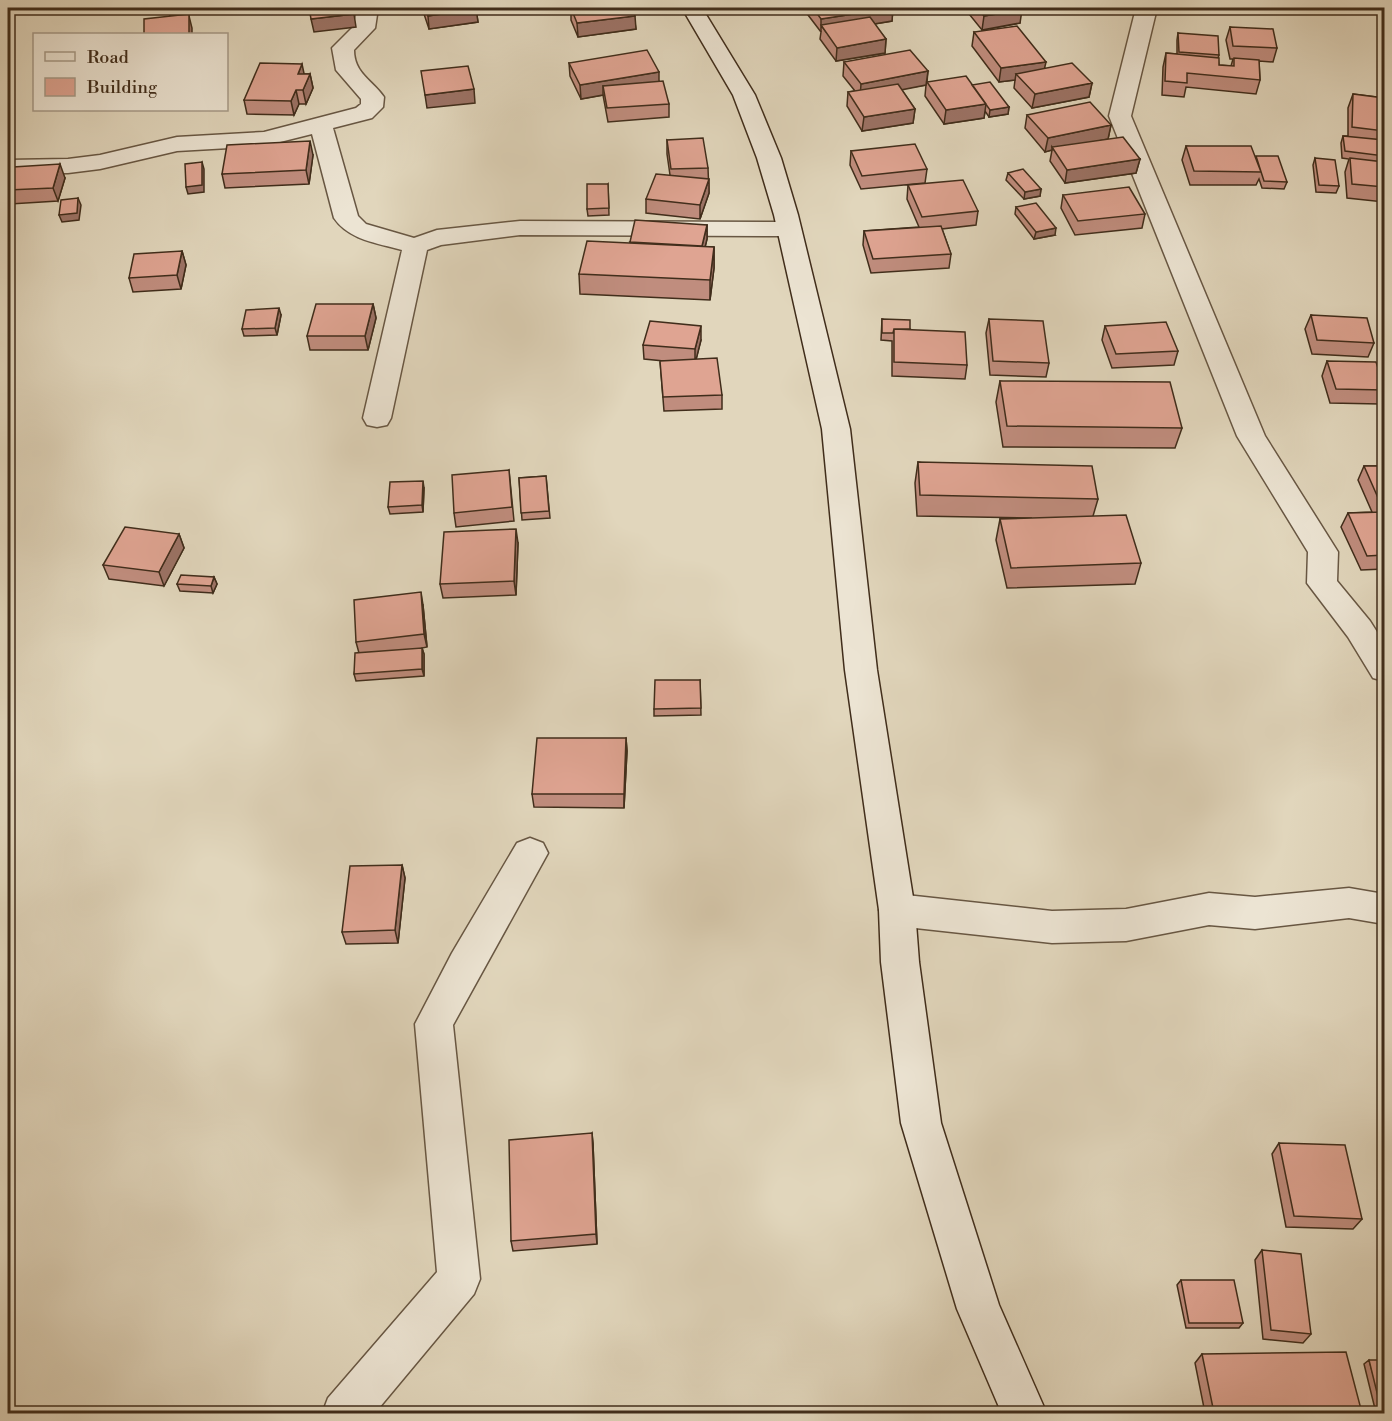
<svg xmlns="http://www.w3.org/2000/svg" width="1392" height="1421" font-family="'Libre Bodoni',serif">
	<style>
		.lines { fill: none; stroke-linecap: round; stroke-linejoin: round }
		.street-casing { stroke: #685743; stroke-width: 3 }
		.secondary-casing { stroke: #402d1b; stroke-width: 3 }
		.street { fill: #ece4d3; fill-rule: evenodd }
		.secondary { fill: #ece4d3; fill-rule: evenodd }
		.wall { fill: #c08d7e; stroke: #402d1b; stroke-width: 1.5 }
		.shaded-wall { fill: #9c7366; stroke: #402d1b; stroke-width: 1.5 }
		.building { fill: #dfa492; stroke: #402d1b; stroke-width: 1.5 }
	</style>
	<rect width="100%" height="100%" fill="#e1d6bc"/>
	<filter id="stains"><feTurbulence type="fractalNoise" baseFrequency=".00333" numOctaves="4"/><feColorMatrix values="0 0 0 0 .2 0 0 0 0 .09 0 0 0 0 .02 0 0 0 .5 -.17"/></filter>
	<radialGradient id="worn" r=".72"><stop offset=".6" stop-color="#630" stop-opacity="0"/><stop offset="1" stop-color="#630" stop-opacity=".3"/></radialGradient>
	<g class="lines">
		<defs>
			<path id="street" d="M357,8H378L375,28L354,50C354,73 372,80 384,97L383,107L372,118L333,128L358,216L366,224L414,238L437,230L520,221L789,222L798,224L801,229L798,234L789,236L520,235L441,245L427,250L391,418L387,425L377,427L367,425L363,418L402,250C377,243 349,240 334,218L312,134L264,146L177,151L100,169L68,173L8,174V160L68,159L100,155L177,137L264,132L356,108L361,104V99L336,70L332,48L354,26Z
				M1136,8H1157L1131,116L1265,436L1338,552L1337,581L1370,621L1384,643V681L1373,678L1348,637L1307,583L1308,552L1237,436L1109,116Z
				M530,838L543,843L548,853L453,1025L480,1279L474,1294L374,1414H322L328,1398L437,1272L415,1024L452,953L517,843Z
				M1349,888L1384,894V924L1349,918L1255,929L1209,925L1126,941L1052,943L897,926L884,921L879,910L884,899L897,894L1052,911L1126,909L1209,893L1255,897Z"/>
			<path id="secondary" d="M682,8H702L755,95L781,158L798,215L850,429L877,670L915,910L919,962L941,1123L999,1305L1047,1414H1002L957,1309L901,1123L881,962L879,910L845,670L822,429L774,215L757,158L733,95Z"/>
		</defs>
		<!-- street casing -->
		<use href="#street" class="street-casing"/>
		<!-- secondary casing -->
		<use href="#secondary" class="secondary-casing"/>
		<!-- street -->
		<use href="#street" class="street"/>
		<!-- secondary -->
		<use href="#secondary" class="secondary"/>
	</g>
	<!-- wall -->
	<path class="wall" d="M422,8H476L478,22L429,29Z
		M571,8H638V10H633L636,29L578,37L571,20Z
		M800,8H893L892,21L874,24L886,39L885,53L836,61L820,39L821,32L805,11L806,8L800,9Z
		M965,8H1020V23L982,30L965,9Z
		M1230,27L1277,48L1273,62L1259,61L1260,80L1256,94L1186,87L1184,97L1162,95L1163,67L1166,53L1177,54V40L1178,33L1219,55L1218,58L1219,65L1231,66L1233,59H1230L1226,40Z
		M974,32L1044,68L1092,83L1089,97L1032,108L1014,88L1015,80L999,82L972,46Z
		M844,62L928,71L927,82L972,85L1009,107L1008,114L989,117L985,111L984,118L944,124L925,96L926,85L901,89L915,109L913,123L862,131L847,106L848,92L855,91L843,76Z
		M569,63L659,81L669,104V117L608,122L603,95L581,99L570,76Z
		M305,74H310L313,88L306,104H299L294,115L247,114L244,100Z
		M1353,94L1384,98V202L1347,198L1345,172L1349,159L1342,158L1341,143L1343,136H1348V108Z
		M1027,115L1111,125L1108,139L1099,141L1140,159L1136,173L1065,183L1050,161L1052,150L1045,152L1025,128Z
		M667,140L708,168L709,193L700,219L646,213V199L670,175L667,154Z
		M1186,146L1255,157L1287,182L1284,189L1262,188L1259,179L1256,185H1190L1182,160Z
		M851,151L927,169L925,183L861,189L850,165Z
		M313,155L309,184L225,188L222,174Z
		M1315,158L1339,186L1336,193L1316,192L1313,165Z
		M1008,173L1041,189L1040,196L1024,199L1006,180Z
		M65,178L58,201L10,204L8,197V182Z
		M608,184L609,215L588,216L587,209Z
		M908,185L978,211L976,225L942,229L951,254L949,268L871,273L863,245L864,231L919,227L907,199Z
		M1063,195L1145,214L1142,228L1075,235L1061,208Z
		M1016,207L1055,235L1034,239L1015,214Z
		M707,225V239L705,247H714V268L710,300L580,294L579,274L631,243L630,242Z
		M182,251L186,265L181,289L133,292L129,278Z
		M373,304L376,318L368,350H310L307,336Z
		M281,315L277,335L244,336L242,329Z
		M1311,315L1374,343L1368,357L1312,354L1305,329Z
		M882,319L910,329L967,365L965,379L892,376V341L881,340Z
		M989,319L1049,363L1046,377L990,375L986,333Z
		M1105,326L1178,351L1174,365L1112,368L1102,340Z
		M701,340L696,359L722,395V409L664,411L660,361H664L644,359L643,345Z
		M1327,361L1384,386V394L1380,404L1330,403L1322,376Z
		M1000,381L1182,428L1175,448L1003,447L996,402Z
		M918,462L1098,499L1093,516L1141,563L1135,584L1007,588L996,540L1000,519L1032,518L917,516L915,483Z
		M1364,466H1384V569L1361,570L1341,527L1348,513L1372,512L1358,480Z
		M509,470L514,521L456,527L454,513Z
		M546,476L550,518L522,520L519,478Z
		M424,488L423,512L390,514L388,507Z
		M179,534L184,548L164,586L109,579L103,565Z
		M518,543L516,595L443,598L440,584Z
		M214,577L217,584L213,593L180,591L177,584Z
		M423,605L427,647L422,648L424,654V676L356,681L354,674L359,653L356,642Z
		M700,680L701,715L654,716V709Z
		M626,738L627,751L624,808L534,807L532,794Z
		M402,865L405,878L398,943L346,944L342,932Z
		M592,1133L593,1144L597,1244L513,1251L511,1241Z
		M1279,1143L1362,1219L1353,1229L1286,1227L1272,1154Z
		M1262,1250L1311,1334L1303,1343L1263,1339L1255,1260Z
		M1181,1280L1243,1323L1239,1328H1186L1177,1285Z
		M1202,1354L1362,1413H1205L1195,1363Z
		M1369,1360L1384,1413H1376L1364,1364Z"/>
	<!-- shaded-wall -->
	<path class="shaded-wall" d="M187,8L192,28V34H189L171,20L169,13Z
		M893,8L892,21L826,32L821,25V32V19Z
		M476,9L478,22L429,29L428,16Z
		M1022,10L1020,23L982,30L984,16Z
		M354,14L356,27L314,32L311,19Z
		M635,16L636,29L578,37L577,23Z
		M886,39L885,53L836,61L837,48Z
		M1046,62L1043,75L1016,74L1015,80L999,82L1001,68Z
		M302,64L305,78L298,74Z
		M928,71L926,85L860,98L861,84Z
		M659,72V85L603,86V95L581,99L580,85Z
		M310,74L313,88L306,104L303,90Z
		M1092,83L1089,97L1032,108L1035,94Z
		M474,89L475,103L427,108L425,95Z
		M296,90L299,104L294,115L291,101Z
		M986,104L984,118L944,124L946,110Z
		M1009,107L1008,114L989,117L990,110Z
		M915,109L913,123L862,131L864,117Z
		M1111,125L1108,139L1054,150L1052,147V150L1045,152L1048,138Z
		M310,141L313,155L309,184L306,170Z
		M1140,159L1136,173L1065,183L1067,170Z
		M202,162L204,169V192L188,194L186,187Z
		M60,164L65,178L58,201L53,188Z
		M709,179V193L700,219V205Z
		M1041,189L1040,196L1024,199L1025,192Z
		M78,198L81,205L79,220L62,222L59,215Z
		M707,225V239L702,260V246Z
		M1056,228L1055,235L1034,239L1036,232Z
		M714,247V268L710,300V280Z
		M182,251L186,265L181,289L177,275Z
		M373,304L376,318L368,350L365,336Z
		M279,308L281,315L277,335L275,328Z
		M701,326V340L695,364V349Z
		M423,481L424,488L423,512L422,505Z
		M516,529L518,543L516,595L514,581Z
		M179,534L184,548L164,586L159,572Z
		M214,577L217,584L213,593L211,586Z
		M421,592L423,605L427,647L424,634Z
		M422,648L424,654V676L422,669Z
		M626,738L627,751L624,808V794Z
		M402,865L405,878L398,943L395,930Z
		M592,1133L593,1144L597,1244L596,1234Z"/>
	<!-- building -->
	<path class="building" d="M168,8H187V10L169,13Z
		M309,8H353L354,14L311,19Z
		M425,8H476V9L428,16Z
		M571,8H631L635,16L577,23Z
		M813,8H892L821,19Z
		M977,8H1020L1022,10L984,16Z
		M189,14V34H144V19Z
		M870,17L886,39L837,48L821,25Z
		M1017,26L1046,62L1001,68L974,32Z
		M1230,27L1273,29L1277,48L1233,46Z
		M1178,33L1218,36L1219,55L1179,52Z
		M647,50L659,72L580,85L569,63Z
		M910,50L928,71L861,84L844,62Z
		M1166,53L1219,58V65L1234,66V58L1259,60L1260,80L1187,73V83L1165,81Z
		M260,63L302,64L298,74H310L303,90H296L291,101L244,100Z
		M1072,63L1092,83L1035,94L1016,74Z
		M468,66L474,89L425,95L421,71Z
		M966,76L986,104L946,110L927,82Z
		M663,81L669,104L607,108L603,86Z
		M990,82L1009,107L990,110L972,85Z
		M898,84L915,109L864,117L848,92Z
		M1353,94L1384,98V131L1352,127Z
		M1090,102L1111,125L1048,138L1027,115Z
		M1343,136L1384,140V156L1345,151Z
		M1123,137L1140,159L1067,170L1052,147Z
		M703,138L708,168L671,169L667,140Z
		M310,141L306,170L222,174L227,145Z
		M915,144L927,169L862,176L851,151Z
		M1186,146H1251L1261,172L1194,171Z
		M1256,156H1278L1287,182L1264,181Z
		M1315,158L1335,160L1339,186L1319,185Z
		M1350,158L1384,162V187L1352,184Z
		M202,162V185L186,187L185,164Z
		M60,164L53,188L8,190V182L13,167Z
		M1023,169L1041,189L1025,192L1008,173Z
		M656,174L709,179L700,205L646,199Z
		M963,180L978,211L922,217L908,185Z
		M587,184H608L609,208L587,209Z
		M1129,187L1145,214L1078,221L1063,195Z
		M78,198L77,213L59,215L61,200Z
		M1036,203L1056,228L1036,232L1016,207Z
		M635,220L707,225L702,246L630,242Z
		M941,226L951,254L873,259L864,231Z
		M587,241L714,247L710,280L579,274Z
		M182,251L177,275L129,278L134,254Z
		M316,304H373L365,336H307Z
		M279,308L275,328L242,329L246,310Z
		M1311,315L1367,318L1374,343L1317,340Z
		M882,319L910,320V329H894L893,333H882Z
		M989,319L1043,321L1049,363L993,361Z
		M650,321L701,326L695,349L643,345Z
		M1166,322L1178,351L1116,354L1105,326Z
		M894,329L965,332L967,365L894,362Z
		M717,358L722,395L663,397L660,361Z
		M1327,361L1376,362L1384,386V390L1336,389Z
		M1000,381L1170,382L1182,428L1007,426Z
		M918,462L1092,466L1098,499L920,495Z
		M1364,466H1384V500H1379Z
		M509,470L512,507L454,513L452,475Z
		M546,476L549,511L521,513L519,478Z
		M423,481L422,505L388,507L390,482Z
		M1384,512V555L1367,556L1348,513Z
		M1126,515L1141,563L1011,568L1000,519Z
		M125,527L179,534L159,572L103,565Z
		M516,529L514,581L440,584L444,532Z
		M181,575L214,577L211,586L177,584Z
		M421,592L424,634L356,642L354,600Z
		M422,648V669L354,674L355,653Z
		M655,680H700L701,708L654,709Z
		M537,738H626L624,794H532Z
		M402,865L395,930L342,932L350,866Z
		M592,1133L596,1234L511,1241L509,1140Z
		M1279,1143L1345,1145L1362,1219L1294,1216Z
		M1262,1250L1301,1254L1311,1334L1271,1330Z
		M1181,1280H1234L1243,1323H1189Z
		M1346,1352L1362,1413H1214L1202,1354Z
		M1369,1360H1384V1413H1382Z"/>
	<!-- margin -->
	<rect width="1392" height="1421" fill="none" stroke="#e1d6bc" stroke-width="30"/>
	<rect x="9" y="9" width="1374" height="1403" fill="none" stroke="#402d1b" stroke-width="3"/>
	<rect x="15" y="15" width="1362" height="1391" fill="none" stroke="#402d1b" stroke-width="1.5"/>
	<!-- legend -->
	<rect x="33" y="33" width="195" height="78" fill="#ece4d3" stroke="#a79b89" stroke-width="1.5"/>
	<rect x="45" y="52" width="30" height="9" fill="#ece4d3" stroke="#a79b89" stroke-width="1.5"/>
	<text x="87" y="63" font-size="18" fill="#402d1b">Road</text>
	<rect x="45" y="78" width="30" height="18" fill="#dfa492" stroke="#a79b89" stroke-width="1.5"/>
	<text x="87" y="93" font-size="18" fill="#402d1b">Building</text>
	<rect width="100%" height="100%" filter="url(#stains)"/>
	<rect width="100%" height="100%" fill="url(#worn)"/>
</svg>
